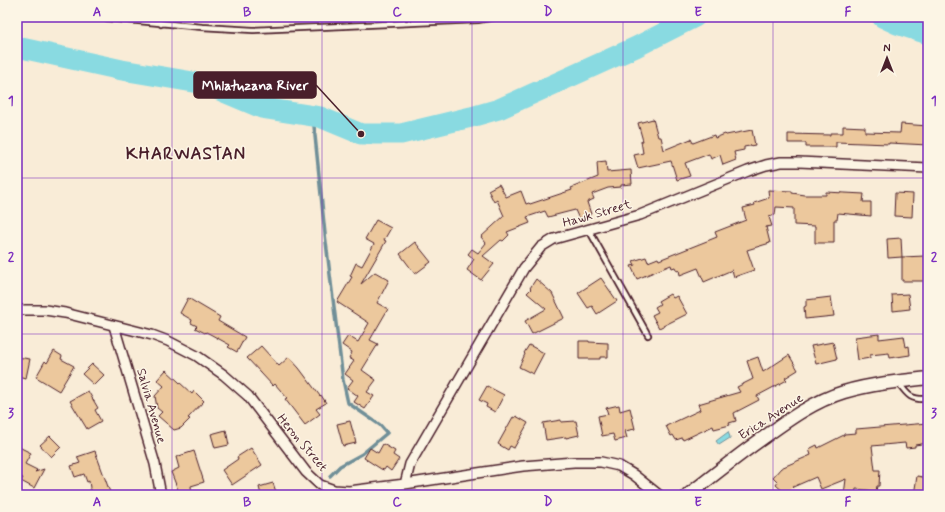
<svg xmlns="http://www.w3.org/2000/svg" width="945" height="512" font-family="Mynerve,sans-serif">
	<style>
		.water { fill: #89dae1; stroke: #708f98 }
		.lines { fill: none; stroke-linecap: round; stroke-linejoin: round }
		.stream { stroke: #708f98; stroke-width: 3.5 }
		.river { stroke: #89dae1; stroke-width: 21 }
		.building { fill: #ecc89d; stroke: #4a1f2b }
		.service-casing { stroke: #4a1f2b; stroke-width: 8 }
		.minor-casing { stroke: #4a1f2b; stroke-width: 12 }
		.tertiary-casing { stroke: #4a1f2b; stroke-width: 15 }
		.service { stroke: #fcf5e5; stroke-width: 4.5 }
		.minor { stroke: #fcf5e5; stroke-width: 9 }
		.tertiary { stroke: #fcf5e5; stroke-width: 12 }
		.grid { fill: none; stroke: #7b2cbf; stroke-width: 1; stroke-opacity: 0.55 }
		.labels { text-anchor: middle; dominant-baseline: central; stroke-width: 3; stroke-linejoin: round; paint-order: stroke }
		.street-label { font-size: 13px; fill: #4a1f2b; stroke: #fcf5e5 }
		.district-label { font-size: 17px; font-weight: bold; letter-spacing: 1px; fill: #4a1f2b; stroke: #fcf5e5 }
		.leader { fill: none; stroke: #4a1f2b; stroke-width: 1.5 }
		.callout-dot { fill: #4a1f2b; stroke: #fcf5e5; stroke-width: 1.5 }
		.callout { fill: #4a1f2b; stroke: #4a1f2b; stroke-width: 1.5 }
		.callout-label { font-size: 14px; text-anchor: middle; font-weight: bold; fill: #fff }
		.neatline { fill: none; stroke: #7b2cbf; stroke-width: 1.5 }
		.grid-label { font-size: 13px; text-anchor: middle; font-weight: bold; fill: #7b2cbf }
	</style>
	<rect width="100%" height="100%" fill="#f9ecd7"/>
	<filter id="ink" filterUnits="userSpaceOnUse"><feTurbulence type="fractalNoise" baseFrequency=".025" numOctaves="2"/><feDisplacementMap in="SourceGraphic" scale="8" xChannelSelector="R" yChannelSelector="G"/><feConvolveMatrix kernelMatrix="1 2 1 2 8 2 1 2 1" color-interpolation-filters="sRGB"/></filter>
	<g filter="url(#ink)">
		<!-- water -->
		<path class="water" d="M728,432L730,437V438L719,445L716,441Z"/>
		<g class="lines">
			<!-- stream -->
			<path class="stream" d="M313,116L325,234L343,380L348,403L380,425L387,433L362,454L340,466L330,476"/>
			<!-- river -->
			<path class="river" d="M882,17L897,24L928,34
				M17,47L122,70L205,84L262,108L320,117L361,134H401L471,117L499,109L636,47L695,17"/>
		</g>
		<!-- building -->
		<path class="building" d="M653,119L658,137H661L664,150L691,139L693,143L714,135L715,138L725,134L726,135L752,130L755,145L744,147V150L734,152L736,160L723,165L720,155L711,159L709,154L685,163L690,176L677,180L671,161L638,168L634,155L643,153L641,141H643L638,123Z
			M901,124L928,126V145L889,143V144L836,142V147H806V143H788V134L830,135V133H843V126L865,127V132L900,133Z
			M606,161L607,172L631,170L632,184L621,185V187L608,188L592,194L594,199L587,202L591,214L579,219L575,210L548,217L545,211L527,217L530,223L507,232L509,235L503,241L501,240L483,256L494,264L481,280L467,270L474,259L468,254L472,249L478,253L486,243L481,237L504,216L497,200L494,202L488,190L499,184L506,197L521,191L526,204L529,203L530,204L572,190L571,188L598,177L597,162Z
			M768,190L792,191V193L805,195H826V192L864,194L863,202H871V216L838,213L837,220H834V243H815V226L794,225V208L776,207L775,215L769,217L772,226L766,227L770,243L747,250L754,270L734,277L732,270L704,282L698,268L680,275L679,270L677,271L675,267L672,268L671,265L637,279L631,266L635,265L633,261L646,257L648,262L658,258L659,260L717,237L715,232L746,220L743,208L755,205L754,203L769,198Z
			M895,193L913,194L912,217L894,216Z
			M376,220L391,228L384,240L386,241L361,284L375,272L389,280L377,303L388,309L370,340L378,344L362,370L376,380L367,392L374,396L365,409L354,402L358,396L347,388L353,380L345,374L354,361L349,358L352,352L342,345L348,336L358,342L369,323L337,302L352,277L350,276L356,263L362,266L374,244L365,239Z
			M901,238L902,257L925,256L926,281H902V257L888,258L887,239Z
			M415,242L431,262L415,274L400,254Z
			M601,278L617,301L597,314L592,306L588,308L578,293Z
			M536,279L552,293L564,318L532,334L525,321L546,309L527,293L531,289L530,288Z
			M670,294L673,298L677,296L687,314L659,328L652,315L658,312L655,307L660,304L658,301Z
			M908,294L910,309L893,311L892,295Z
			M831,297L834,316L805,319L804,307L806,306V300Z
			M188,298L220,317L218,321L245,337L237,352L228,347L230,345L210,334L206,332L205,333L195,328L197,326L191,323L192,320L180,313Z
			M879,334V339L904,336L906,347L909,346L910,355L890,358L889,353L870,355V358L858,360L855,337Z
			M579,341H589V342L608,343V357H600V359H579Z
			M833,342L837,359L816,364L811,346Z
			M529,345L544,353L533,374L519,367L525,354L524,353Z
			M261,346L279,366L289,357L299,368L320,396L321,395L326,403L316,409L320,414L305,425L285,399L287,398L275,384L273,386L261,373L247,358Z
			M54,351L62,356L61,359L74,366L59,391L36,377L45,361L47,363Z
			M789,355L798,370L785,378L787,380L757,396L759,400L734,413L736,421L729,423L730,425L714,429L713,426L683,440L682,438L676,440L673,435L671,436L666,426L700,410L698,404L740,392L737,387L753,379L747,361L758,357L763,372Z
			M17,357L30,359L26,378L17,376Z
			M92,364L104,375L94,385L82,374Z
			M166,370L192,394L194,391L204,401L188,418L190,419L181,428L174,430L158,416L162,412L157,408L155,396L164,386L157,380Z
			M487,386L504,395L495,412L486,407L487,404L479,400Z
			M88,391L98,408L95,410L101,421L87,429L70,401Z
			M619,405L620,411L630,408L635,429L625,431L627,438L615,441L613,434L602,436L598,416L608,414L606,408Z
			M516,416L528,423L514,448L510,446L508,450L498,444L513,417L515,418Z
			M561,420V422L576,421L579,435L566,438V437L546,440L543,423Z
			M350,421L356,443L343,446L337,424Z
			M928,423V443L915,445V447L906,448L905,443L872,446L875,470H880L879,486H877L876,491L856,489L855,495H844L846,479L821,489L816,477L793,487L786,494L776,485L778,482L773,477L781,468L811,455L809,449L817,445L818,448L844,435V434L856,433V429Z
			M226,430L229,445L215,448L211,434Z
			M50,436L61,447L51,457L40,445Z
			M383,444L395,451L393,455L399,459L391,471L386,467L384,470L381,469L364,458L370,448L378,453Z
			M17,446L31,453L25,464L37,470L35,472L44,469L34,488L21,481L23,478L19,476L17,480Z
			M251,448L262,465L232,485L222,470L238,459L237,457Z
			M95,451L111,495H91L89,481L87,482L84,474L75,477L71,466L80,463L77,457Z
			M194,451L204,482L191,486L192,495H180L171,472L179,468L176,457Z
			M917,476L928,478V495H914Z
			M273,483L277,495H261L259,487Z"/>
		<g class="lines">
			<defs>
				<path id="service" d="M96,17L202,27L253,30L478,20L495,17
					M156,17L161,24
					M589,230L648,335
					M898,382C908,396 911,400 928,399"/>
				<path id="minor" d="M17,310H45L65,313L152,335L168,341L197,356L224,375L248,396L306,472L320,485L334,490L349,491L405,484L523,466L574,462H601L619,466L634,475L659,495
					M114,326L155,464L161,495
					M405,484L410,464L524,268L541,247L554,239L640,215L748,171L766,165L781,162H799L928,168"/>
				<path id="tertiary" d="M688,495C713,476 737,456 763,438C788,420 814,401 844,392C871,384 900,381 928,378"/>
			</defs>
			<!-- service casing -->
			<use href="#service" class="service-casing"/>
			<!-- minor casing -->
			<use href="#minor" class="minor-casing"/>
			<!-- tertiary casing -->
			<use href="#tertiary" class="tertiary-casing"/>
			<!-- service -->
			<use href="#service" class="service"/>
			<!-- minor -->
			<use href="#minor" class="minor"/>
			<!-- tertiary -->
			<use href="#tertiary" class="tertiary"/>
		</g>
	</g>
	<!-- grid -->
	<path class="grid" d="M172,17V495M322,17V495M472,17V495M623,17V495M773,17V495M17,178H928M17,334H928"/>
	<g class="labels">
		<!-- street labels -->
		<g class="street-label">
			<text transform="translate(597 214) rotate(-16)">Hawk Street</text>
			<text transform="translate(151 406) rotate(74)">Salvia Avenue</text>
			<text transform="translate(771 417) rotate(-33)">Erica Avenue</text>
			<text transform="translate(302 443) rotate(50)">Heron Street</text>
		</g>
		<!-- district labels -->
		<g class="district-label">
			<text x="186" y="154">KHARWASTAN</text>
		</g>
	</g>
	<!-- callouts -->
	<path class="leader" d="M361 134L316 85"/>
	<circle class="callout-dot" cx="361" cy="134" r="4"/>
	<rect class="callout" x="194" y="72" width="122" height="26" rx="4"/>
	<g class="callout-label">
		<text x="255" y="90">Mhlatuzana River</text>
	</g>
	<!-- margin -->
	<rect width="945" height="512" fill="none" stroke="#fcf5e5" stroke-width="44"/>
	<!-- north arrow -->
	<g transform="translate(887 58)" stroke="#fcf5e5" stroke-width="3" paint-order="stroke">
	<path d="M0-3L7 15L0 10L-7 15Z" fill="#4a1f2b"/>
	<text y="-6" font-size="11" font-weight="bold" text-anchor="middle" fill="#4a1f2b">N</text>
	</g>
	<rect x="22" y="22" width="901" height="468" class="neatline"/>
	<g class="grid-label">
		<text x="97" y="16">A</text>
		<text x="247" y="16">B</text>
		<text x="397" y="16">C</text>
		<text x="548" y="16">D</text>
		<text x="698" y="16">E</text>
		<text x="848" y="16">F</text>
		<text x="11" y="105">1</text>
		<text x="934" y="105">1</text>
		<text x="11" y="261">2</text>
		<text x="934" y="261">2</text>
		<text x="11" y="417">3</text>
		<text x="934" y="417">3</text>
		<text x="97" y="506">A</text>
		<text x="247" y="506">B</text>
		<text x="397" y="506">C</text>
		<text x="548" y="506">D</text>
		<text x="698" y="506">E</text>
		<text x="848" y="506">F</text>
	</g>
</svg>
